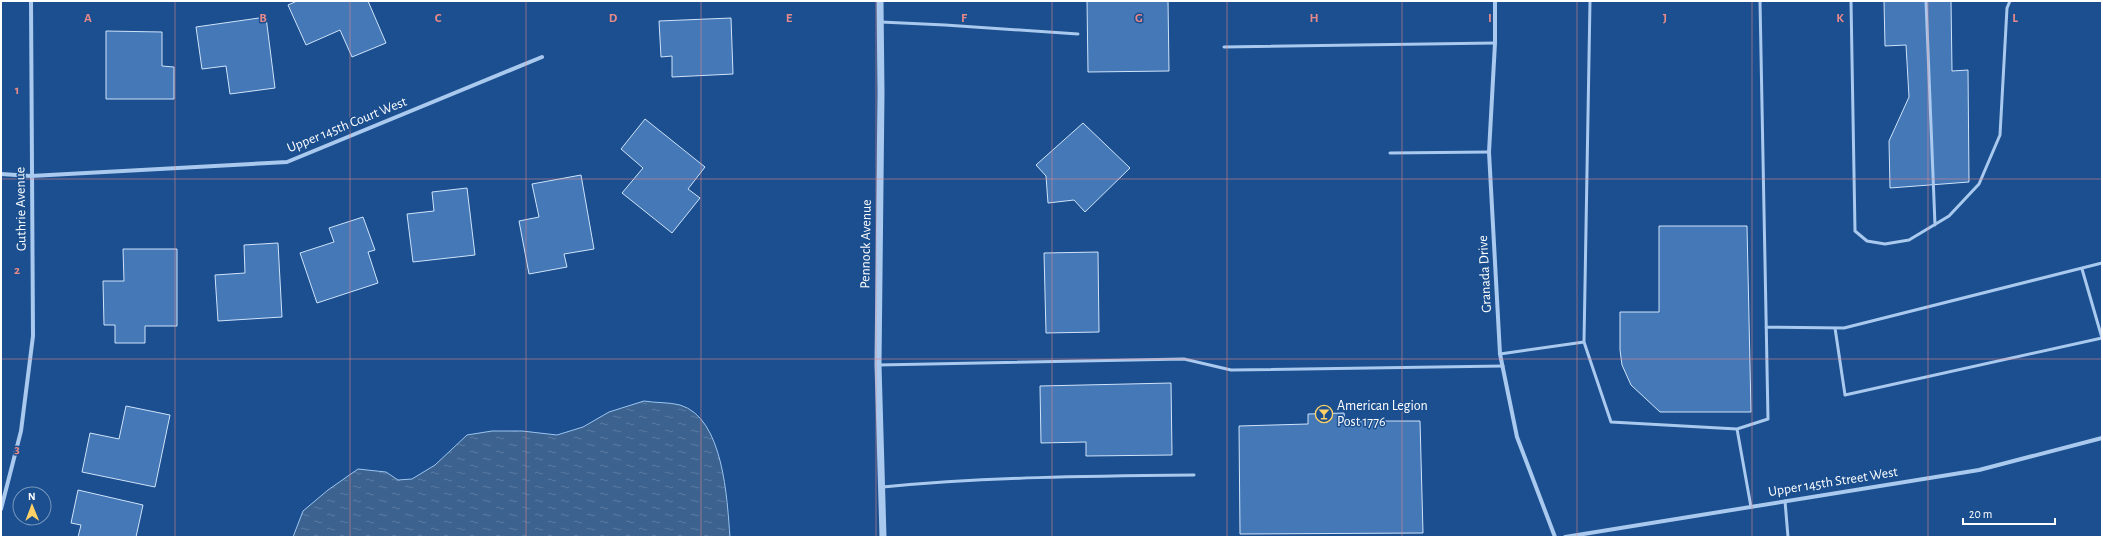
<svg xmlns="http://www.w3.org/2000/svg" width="2103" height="538" font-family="'Alegreya Sans',sans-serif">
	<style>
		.water { fill: url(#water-ripples); stroke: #9cc4f0 }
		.building { fill: #4478b7; stroke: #cfe3fa }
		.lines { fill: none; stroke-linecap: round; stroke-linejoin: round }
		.service { stroke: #a9c9ee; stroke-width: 3 }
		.minor { stroke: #a9c9ee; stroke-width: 4 }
		.tertiary { stroke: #a9c9ee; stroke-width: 7 }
		.grid { fill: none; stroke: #e88989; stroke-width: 1; stroke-opacity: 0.55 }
		.labels { text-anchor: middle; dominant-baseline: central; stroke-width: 3; stroke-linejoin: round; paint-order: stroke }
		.street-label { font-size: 14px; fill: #fff; stroke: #1b4f8f }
		.poi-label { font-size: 14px; fill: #fff; stroke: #1b4f8f; text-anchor: start }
		.grid-label { font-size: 13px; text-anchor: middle; font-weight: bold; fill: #e88989; stroke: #1b4f8f; stroke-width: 3; stroke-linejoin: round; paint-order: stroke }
	</style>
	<defs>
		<pattern id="water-ripples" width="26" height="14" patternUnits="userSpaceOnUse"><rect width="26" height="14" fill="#3c6290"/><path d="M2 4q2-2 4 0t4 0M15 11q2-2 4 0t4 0" fill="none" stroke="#597aa1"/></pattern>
	</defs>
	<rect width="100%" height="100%" fill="#1b4f8f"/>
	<!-- water -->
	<path class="water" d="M644,401C655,403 669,402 680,405C724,418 727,500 730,537H293L303,511L328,490L358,469L386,472L398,480L412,479L435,465L467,435L492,431H522L557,435L583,427L609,412Z"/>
	<!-- building -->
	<path class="building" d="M297,1H368L386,43L352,57L340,30L306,45L288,5Z
		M1087,1H1168L1169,71L1088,72Z
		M1884,1H1951L1952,71L1968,70L1969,182L1890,188L1889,141L1909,97L1906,45L1885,46Z
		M266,17L275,88L230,94L226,66L202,69L196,27Z
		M731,18L733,74L672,77V56L661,57L659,21Z
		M106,31L162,32V66L174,67V99H106Z
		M645,119L705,167L688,189L700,198L672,233L622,193L643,168L621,149Z
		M1083,123L1130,168L1085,212L1074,200L1048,203L1046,176L1036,165Z
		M581,175L594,249L564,254L567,267L529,274L519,221L539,217L532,184Z
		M467,188L475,255L413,262L407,214L434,211L432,192Z
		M363,217L375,250L368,252L378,283L317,303L300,253L334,242L329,228Z
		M1659,226H1747L1751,412H1660L1631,385L1622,365L1620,350V312H1659Z
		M278,243L282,317L218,321L215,275L245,273L244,245Z
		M123,249H177V326H145V343H115V325H104L103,281H124Z
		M1098,252L1099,332L1046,333L1044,253Z
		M1171,383L1172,455L1086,456V442L1041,443L1040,386Z
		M126,406L170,415L155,487L82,472L90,433L119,439Z
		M1344,413L1345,421H1420L1423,533L1240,534L1239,426L1308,424V414Z
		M78,490L143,505L136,537H78L81,525L71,523Z"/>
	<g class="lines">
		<!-- service -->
		<path class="service" d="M1851,1L1855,231L1867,241L1885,244L1909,240L1949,216L1979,184L2000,135L2007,8L2010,1
			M1926,1L1935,225
			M881,22L945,25L1078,34
			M1224,47L1495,43
			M1390,153L1489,152
			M1766,327L1844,328L2102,263
			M1835,328L1845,395L2102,338L2082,269
			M1584,342L1590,1
			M1500,354L1584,342L1611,422L1737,429L1751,507
			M878,365L1184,359L1231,370L1503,366
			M1737,429L1768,419L1760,1
			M883,487C986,477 1090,476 1194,475
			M1785,501L1788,537"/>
		<!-- minor -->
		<path class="minor" d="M1495,1V43L1489,152L1500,354L1517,437L1555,537
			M1,174L31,176L287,162L542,57
			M1,509L21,431L33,336L31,1
			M1565,537L1979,470L2102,438"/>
		<!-- tertiary -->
		<path class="tertiary" d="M880,1L881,93L878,365L883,537"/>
	</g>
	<!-- grid -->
	<path class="grid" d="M175,1V537M350,1V537M526,1V537M701,1V537M876,1V537M1052,1V537M1227,1V537M1402,1V537M1577,1V537M1752,1V537M1928,1V537M1,179H2102M1,359H2102"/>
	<!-- icons -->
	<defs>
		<symbol id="bar-ring" viewBox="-11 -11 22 22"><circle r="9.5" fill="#1b4f8f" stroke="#ffd166" stroke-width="1.5"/><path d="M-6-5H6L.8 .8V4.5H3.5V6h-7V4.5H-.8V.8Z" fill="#ffd166"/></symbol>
	</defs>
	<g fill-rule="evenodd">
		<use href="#bar-ring" x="1314" y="404" width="20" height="20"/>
	</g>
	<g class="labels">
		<!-- street labels -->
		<g class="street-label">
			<text transform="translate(347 125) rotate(-22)">Upper 145th Court West</text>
			<text transform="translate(21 209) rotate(-91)">Guthrie Avenue</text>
			<text transform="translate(866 244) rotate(-89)">Pennock Avenue</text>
			<text transform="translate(1485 274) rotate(-93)">Granada Drive</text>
			<text transform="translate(1833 482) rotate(-9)">Upper 145th Street West</text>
		</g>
		<!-- poi labels -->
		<g class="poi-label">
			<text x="1337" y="406">American Legion<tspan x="1337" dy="16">Post 1776</tspan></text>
		</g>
	</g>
	<g class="grid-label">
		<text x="88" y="22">A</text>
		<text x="263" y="22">B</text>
		<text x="438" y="22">C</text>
		<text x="613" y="22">D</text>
		<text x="789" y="22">E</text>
		<text x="964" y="22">F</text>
		<text x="1139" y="22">G</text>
		<text x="1314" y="22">H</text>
		<text x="1490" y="22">I</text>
		<text x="1665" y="22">J</text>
		<text x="1840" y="22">K</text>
		<text x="2015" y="22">L</text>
		<text x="17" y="94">1</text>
		<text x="17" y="274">2</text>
		<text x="17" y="453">3</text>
	</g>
	<!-- border -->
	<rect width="2103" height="538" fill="none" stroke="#ffffff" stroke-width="4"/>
	<!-- north arrow -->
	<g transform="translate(32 506) rotate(359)"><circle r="19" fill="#1b4f8f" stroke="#7695bc"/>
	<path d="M0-3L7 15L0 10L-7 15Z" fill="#ffd166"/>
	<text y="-6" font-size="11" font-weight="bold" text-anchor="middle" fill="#ffffff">N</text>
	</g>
	<!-- scale -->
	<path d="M1963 518v6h92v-6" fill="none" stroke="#ffffff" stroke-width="2"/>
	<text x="1969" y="518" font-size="12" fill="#ffffff" stroke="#1b4f8f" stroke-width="3" paint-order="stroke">20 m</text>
</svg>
